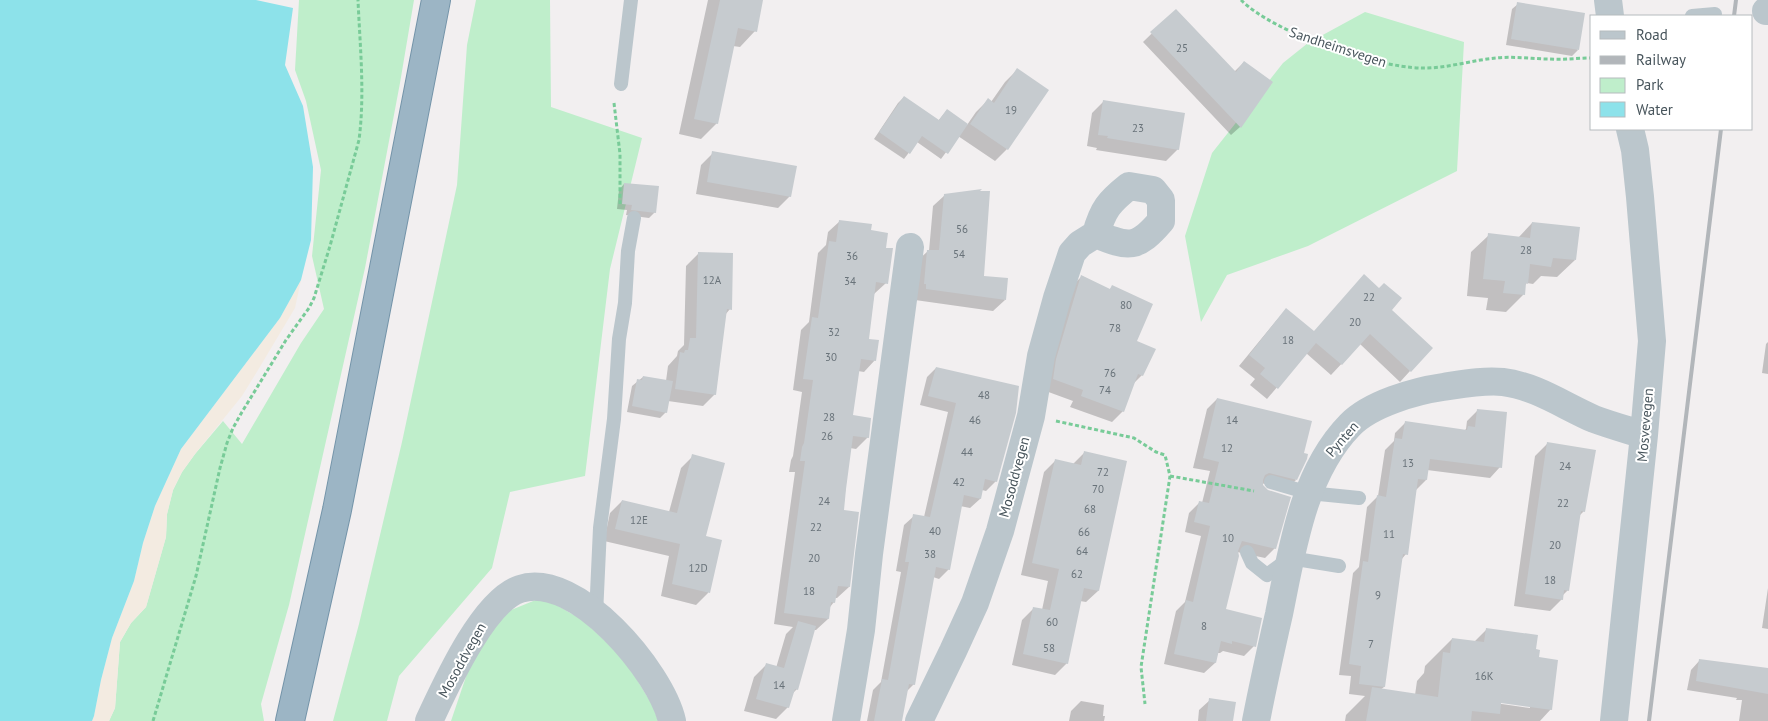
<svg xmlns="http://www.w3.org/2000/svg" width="1768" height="721" font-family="'PT Sans',sans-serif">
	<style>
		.green { fill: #bfeecb }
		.sand { fill: #f3ebe1 }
		.water { fill: #8de2ea }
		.shadow { fill: #0003; fill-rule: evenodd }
		.building { fill: #c6cbcf }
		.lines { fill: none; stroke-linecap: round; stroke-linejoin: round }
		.trunk-casing { stroke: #7494a9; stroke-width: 30 }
		.path { stroke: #78cb98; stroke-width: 3; stroke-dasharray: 4 2.5; stroke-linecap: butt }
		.service { stroke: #bbc6cc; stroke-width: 14 }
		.minor { stroke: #bbc6cc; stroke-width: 28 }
		.trunk { stroke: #9cb5c5; stroke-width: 28 }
		.rail { stroke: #b2b6ba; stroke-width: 4 }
		.labels { text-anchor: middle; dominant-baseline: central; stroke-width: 4; stroke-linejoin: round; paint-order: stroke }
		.number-label { font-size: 11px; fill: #687279 }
		.street-label { font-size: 14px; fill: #48555c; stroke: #fff }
	</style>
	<rect width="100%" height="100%" fill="#f2eff0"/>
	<!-- green -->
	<path class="green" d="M299,0H414L400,83L365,268L289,605L261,704L264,721H109L115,708L120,642L131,623L146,607L166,537L167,514L173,490L182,472L195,454L223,421L242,444L301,343L324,309L312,256L321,170L306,101L295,70Z
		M476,0H550L551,107L642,138L610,269L585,476L510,492L492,568L399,676L387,721H333L359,624L402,442L457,185L467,45Z
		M1365,12L1464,42L1457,171L1308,246L1227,275L1201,322L1185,236L1212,153L1283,63L1308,43Z
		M543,597L584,621L625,660L653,706L658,721H451L473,656L506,612Z"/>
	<!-- sand -->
	<path class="sand" d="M301,280L295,308L258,370L242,396L195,454L182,472L173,490L167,514L166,537L146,607L131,623L120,642L115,708L109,721H92L94,716L101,680L112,638L134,581L143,543L155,506L181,449L280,318Z"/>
	<!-- water -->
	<path class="water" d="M0,0H256L293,8L285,65L303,106L313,167L311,240L301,280L280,318L181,449L155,506L143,543L134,581L112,638L101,680L94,716L92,721H0Z"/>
	<!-- shadow -->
	<path class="shadow" d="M708,0H762L755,31L740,47L733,46L717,123L701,139L679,134Z
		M1518,4L1578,50L1572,56L1506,45L1512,9Z
		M1176,10L1234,72L1244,62L1272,82L1240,127L1231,135L1143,42Z
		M1017,70L1047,90L1007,149L995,161L958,136L941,159L917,142L904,159L874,139L898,103L904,97L938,121L947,110L967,125L976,112L988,100L991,102L1005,82Z
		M1104,101L1178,149L1166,161L1096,150L1097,148L1087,146L1092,113Z
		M713,153L790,196L778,208L696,194L701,165Z
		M624,184L655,212L649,218L626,215L627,210L617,209L619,190Z
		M945,195L983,278L1005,300L993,311L915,300L916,262L928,251H929L933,206Z
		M840,221L870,231L885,249L886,283L874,294L868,340L875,360L864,372L858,371L852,416L868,437L856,449L850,448L843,511L849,587L837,598H835L834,602L830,607L828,619L816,630H814L797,689L791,695L788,707L776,719L744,711L754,677L766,665L776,668L786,634L793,627L774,624L795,472H789L791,460L793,456L802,392L793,390L801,330L809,322L818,253L826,245L828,232Z
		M1532,223L1575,260L1557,277L1541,276L1533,284L1527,283L1524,286L1523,295L1506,312L1486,310L1488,298L1467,296L1471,252L1489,235L1518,238Z
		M698,254L730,309L725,315L715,394L703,406L668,401L666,412L660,418L627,412L632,386L643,377L666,381L668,366L677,356L678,351L684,345L686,266Z
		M1082,276L1109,290L1112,287L1135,341L1142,375L1133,384L1123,411L1112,422L1070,407L1073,401L1043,390L1071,287Z
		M1286,310L1313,332L1390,310L1410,371L1400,382L1360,344L1331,375L1306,353L1267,399L1250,385L1255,379L1239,366L1276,321Z
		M1768,342V374L1762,373L1766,344Z
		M936,368L1018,387L996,481L986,491L982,490L980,499L970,508L960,506L949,569L939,579L933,577L914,684L906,692L901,721H867L873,690L881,682L901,572L896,571L904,525L914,516L924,517L948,412L920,405L927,377Z
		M1217,399L1296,480L1286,490L1261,483L1275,548L1265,558L1237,552L1225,610L1254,646L1244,656L1223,651L1220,653H1217L1215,663L1204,673L1164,664L1176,611L1185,602L1201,536L1185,532L1189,513L1199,503H1202L1210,471L1193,468L1207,409Z
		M1477,411L1500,467L1490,478L1427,470L1426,480L1415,491L1406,554L1401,560L1384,687L1380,690L1415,695L1417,681L1424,673L1425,666L1452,639L1474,642L1487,629L1535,650L1551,709L1540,721H1345L1346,715L1365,696L1349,694L1351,676L1339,675L1353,573L1359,567L1367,507L1378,496L1385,450L1394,441L1395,433L1405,423L1464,431L1466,429L1467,421ZM1495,700L1530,705V708L1495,703Z
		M1547,444L1584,511L1579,516L1568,590L1562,596V599L1550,611L1514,606L1535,456Z
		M1084,453L1125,462L1098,591L1086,602L1080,601L1067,663L1055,675L1012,665L1022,620L1034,608L1042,610L1048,581L1021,575L1044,472L1055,461L1073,464Z
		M693,456L704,537L721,541L708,593L696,605L661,596L669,556L604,541L610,513L622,501L669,512L681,468Z
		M1768,588V629L1762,628Z
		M1700,660L1768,670V721H1739L1742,700H1736L1737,698L1687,690L1691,670Z
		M1210,700L1232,721H1198L1199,710Z
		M1081,701L1104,705L1103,716H1105L1104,721H1069L1071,711Z"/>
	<!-- building -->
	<path class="building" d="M720,0H763L757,32L738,28L718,124L694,119Z
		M1517,2L1585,13L1579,50L1511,39Z
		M1176,9L1236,72L1244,61L1273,82L1241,128L1150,32Z
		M1017,68L1049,90L1008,150L970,124L988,98L994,103Z
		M904,96L939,120L947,109L968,124L948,154L922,136L910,154L879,132Z
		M1103,100L1185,113L1179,150L1107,138L1108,136L1098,135Z
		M712,151L797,166L791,197L707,182Z
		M624,183L659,186L656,213L631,210L632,205L622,204Z
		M982,189L980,191H990L984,276L1008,278L1006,300L926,289V284H924L927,250H939L944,194Z
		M839,220L872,224L871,230L888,233L886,248H893L888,284L876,282L869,339L879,340L876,361L861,359L853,415L871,418L869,438L853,436L846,489L844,510L859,512L850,587L838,586L835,603L831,602L829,619L784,613L805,461H800L802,447L804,443L813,380L803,379L812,317L818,318L829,241L836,242Z
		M1532,222L1580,227L1576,260L1553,258L1551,267L1530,264L1528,284L1526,283L1525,295L1503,293L1505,281L1483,279L1488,233L1530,238Z
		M698,252L733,253L732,310L727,309L716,395L675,389L680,352L684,353L685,350H688L690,338H696Z
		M1364,274L1379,288L1384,283L1402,298L1392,310L1433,348L1411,372L1370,334L1342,365L1316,343L1278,389L1260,374L1265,368L1249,355L1286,308L1314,331Z
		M1081,275L1110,289L1112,285L1153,304L1137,341L1156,349L1143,376L1138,374L1124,412L1081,396L1083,390L1053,379L1056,359Z
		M936,367L1019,386L1016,413L997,482L985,479L981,499L964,495L950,570L936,567L915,685L909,684L902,721H874L882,679L888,680L909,562H905L913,514L930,517L956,403L928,396Z
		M643,376L673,381L667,413L632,406L637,379L642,380Z
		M1217,398L1312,421L1304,453L1308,454L1307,459L1297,480L1269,473L1265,475L1263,480V485L1268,490L1291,497L1276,549L1242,541L1238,551L1239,556L1226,609L1262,618L1256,647L1232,641V644L1221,641L1216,663L1174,654L1186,600L1193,602L1210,526L1194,522L1199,501L1209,503L1219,462L1203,458Z
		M1477,409L1507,412L1502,468L1430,459L1427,480L1418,479L1408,555L1403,554L1385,687L1359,684L1361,666L1349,664L1363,561L1368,562L1377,495L1386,497L1395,438L1402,439L1405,421L1467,430L1468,426L1475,427Z
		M1547,442L1596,450L1585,512L1581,511L1569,591L1564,590L1563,600L1525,594Z
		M1084,451L1127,461L1099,591L1084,588L1068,664L1023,654L1033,607L1050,610L1059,569L1032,563L1055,459L1081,465Z
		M692,454L725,463L706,536L722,540L710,593L672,584L680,544L615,529L622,500L677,513Z
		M798,621L816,626L798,690L795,689L789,708L756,699L766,663L784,668Z
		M1486,628L1538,635L1536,649L1540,650L1539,657L1558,660L1552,710L1501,703L1500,714L1472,711L1471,721H1366L1372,687L1438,697L1443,652L1450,653L1452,638L1484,642Z
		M1699,659L1768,668V694L1696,681Z
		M1209,698L1236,702L1233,721H1206Z"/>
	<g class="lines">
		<defs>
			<path id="trunk" d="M290,721L337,510L436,0"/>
		</defs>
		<!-- trunk casing -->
		<use href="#trunk" class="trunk-casing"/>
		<!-- path -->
		<path class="path" d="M1241,0C1274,33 1375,67 1421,68C1445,69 1472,60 1496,58C1514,56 1532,59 1550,59C1564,60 1578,58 1592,58
			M614,103L620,154V204
			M1056,421L1134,438L1156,452L1165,455L1170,476L1141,667L1145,704
			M1170,476L1254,491
			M153,721L196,576L220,468L227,443L233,428L242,412L286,340L309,308L314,298L330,246L359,140C365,94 360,47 358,0"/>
		<!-- service -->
		<path class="service" d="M1692,16L1715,14
			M621,84L631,0
			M1271,482L1309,493L1359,498
			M1247,552L1252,563L1267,575L1290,558L1339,566
			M596,615L600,528L614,419L619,339L625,303L628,251L634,218"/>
		<!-- minor -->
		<path class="minor" d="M1608,0L1610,16
			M1766,11H1768
			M429,721C445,687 483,601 520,589C576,570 661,672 672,721
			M846,721L861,630L869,554L910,247
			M919,721L953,651L975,603L1000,531L1031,416L1041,356L1057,298L1072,253L1080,244L1096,234C1103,209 1109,202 1129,186L1153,190L1161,200V221C1137,249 1129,248 1096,234
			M1256,721C1263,685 1271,649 1279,614C1292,550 1303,473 1350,425C1370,404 1415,391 1443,387C1463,384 1483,380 1503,382C1536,386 1564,406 1594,419C1610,425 1628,430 1644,435
			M1614,721L1644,435L1652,341L1640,197L1635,150L1630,129"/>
		<!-- trunk -->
		<use href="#trunk" class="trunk"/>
		<!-- rail -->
		<path class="rail" d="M1734,16L1736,0
			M1649,721L1721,129"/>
	</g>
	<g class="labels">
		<!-- number labels -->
		<g class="number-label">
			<text x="1182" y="48">25</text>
			<text x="1011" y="110">19</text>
			<text x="1138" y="128">23</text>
			<text x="962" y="229">56</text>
			<text x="1526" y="250">28</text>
			<text x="959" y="254">54</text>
			<text x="852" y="256">36</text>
			<text x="712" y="280">12A</text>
			<text x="850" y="281">34</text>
			<text x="1369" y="297">22</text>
			<text x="1126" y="305">80</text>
			<text x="1355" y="322">20</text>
			<text x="1115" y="328">78</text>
			<text x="834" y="332">32</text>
			<text x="1288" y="340">18</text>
			<text x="831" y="357">30</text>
			<text x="1110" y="373">76</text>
			<text x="1105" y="390">74</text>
			<text x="984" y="395">48</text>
			<text x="829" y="417">28</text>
			<text x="975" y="420">46</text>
			<text x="1232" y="420">14</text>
			<text x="827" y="436">26</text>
			<text x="1227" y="448">12</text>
			<text x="967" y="452">44</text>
			<text x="1408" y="463">13</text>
			<text x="1565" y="466">24</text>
			<text x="1103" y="472">72</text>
			<text x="959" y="482">42</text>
			<text x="1098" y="489">70</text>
			<text x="824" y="501">24</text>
			<text x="1563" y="503">22</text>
			<text x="1090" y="509">68</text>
			<text x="639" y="520">12E</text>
			<text x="816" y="527">22</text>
			<text x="935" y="531">40</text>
			<text x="1084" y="532">66</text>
			<text x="1389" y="534">11</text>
			<text x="1228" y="538">10</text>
			<text x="1555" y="545">20</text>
			<text x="1082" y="551">64</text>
			<text x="930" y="554">38</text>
			<text x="814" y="558">20</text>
			<text x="698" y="568">12D</text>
			<text x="1077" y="574">62</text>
			<text x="1550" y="580">18</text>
			<text x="809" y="591">18</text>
			<text x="1378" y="595">9</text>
			<text x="1052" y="622">60</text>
			<text x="1204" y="626">8</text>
			<text x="1371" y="644">7</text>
			<text x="1049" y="648">58</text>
			<text x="1484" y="676">16K</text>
			<text x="779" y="685">14</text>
		</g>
		<!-- street labels -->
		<g class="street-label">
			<text transform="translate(1338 47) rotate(18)">Sandheimsvegen</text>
			<text transform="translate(1645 425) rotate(-85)">Mosvevegen</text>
			<text transform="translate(1342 439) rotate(-49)">Pynten</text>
			<text transform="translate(1014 477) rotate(-75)">Mosoddvegen</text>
			<text transform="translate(462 660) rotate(-61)">Mosoddvegen</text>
		</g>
	</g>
	<!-- legend -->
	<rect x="1590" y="15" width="162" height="115" fill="#ffffff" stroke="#b6bbbe"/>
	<rect x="1600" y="31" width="25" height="8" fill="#bbc6cc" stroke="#b6bbbe"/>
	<text x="1636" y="40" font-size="15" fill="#48555c">Road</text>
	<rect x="1600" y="56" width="25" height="8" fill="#b2b6ba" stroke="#b6bbbe"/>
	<text x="1636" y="65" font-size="15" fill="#48555c">Railway</text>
	<rect x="1600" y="78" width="25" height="15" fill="#bfeecb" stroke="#b6bbbe"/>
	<text x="1636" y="90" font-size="15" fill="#48555c">Park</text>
	<rect x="1600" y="102" width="25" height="15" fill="#8de2ea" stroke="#b6bbbe"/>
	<text x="1636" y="115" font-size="15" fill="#48555c">Water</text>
</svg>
